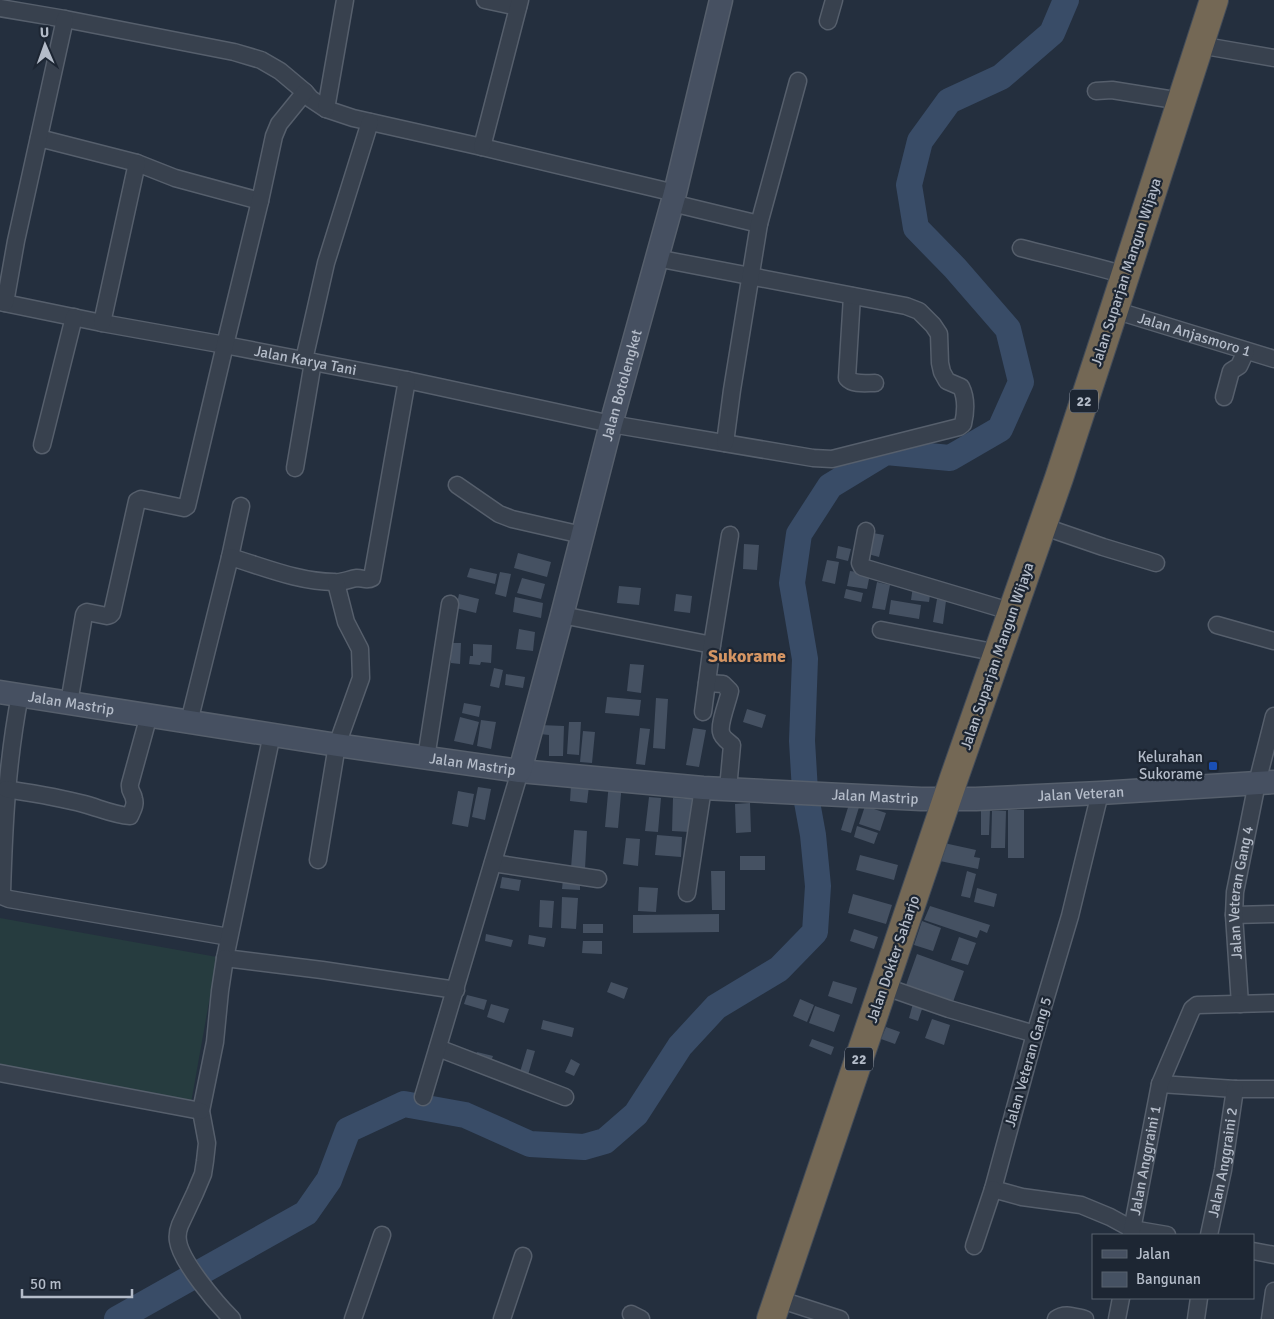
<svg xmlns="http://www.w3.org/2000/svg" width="1274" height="1319" font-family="Signika,sans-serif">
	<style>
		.grass { fill: #263c3f }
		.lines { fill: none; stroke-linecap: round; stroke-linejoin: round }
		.river { stroke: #394c67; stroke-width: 26 }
		.building { fill: #455162 }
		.street-casing { stroke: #565f6c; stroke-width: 19 }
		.secondary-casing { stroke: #565f6c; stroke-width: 25 }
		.highway-casing { stroke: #434c59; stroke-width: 30 }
		.street { stroke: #38414e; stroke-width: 16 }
		.secondary { stroke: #465061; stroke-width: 22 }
		.highway { stroke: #746855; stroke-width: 28 }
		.transit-dot { fill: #1a4fb4; stroke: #1d2633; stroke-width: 2 }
		.labels { text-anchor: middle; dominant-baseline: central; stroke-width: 4.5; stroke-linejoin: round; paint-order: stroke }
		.shield { fill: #1d2633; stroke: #878f9c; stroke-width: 1 }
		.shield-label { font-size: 14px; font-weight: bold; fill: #b4bcc9 }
		.street-label { font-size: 15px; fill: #b4bcc9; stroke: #1d2633 }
		.poi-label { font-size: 15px; fill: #b4bcc9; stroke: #1d2633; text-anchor: end }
		.quarter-label { font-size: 18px; font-weight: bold; fill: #d59563; stroke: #1d2633 }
	</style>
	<rect width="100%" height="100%" fill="#242f3e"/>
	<!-- grass -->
	<path class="grass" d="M0,918L217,957L191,1103L0,1069Z"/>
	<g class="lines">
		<!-- river -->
		<path class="river" d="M117,1319L306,1213L329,1180L348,1130L404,1104L465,1115L530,1144L584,1147L605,1141L636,1114L680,1046L716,1007L779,969L815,932L818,886L813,835L805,791L802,741L805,659L792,583L799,534L830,486L886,452L950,458L1000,429L1021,382L1008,329L955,268L916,228L909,185L920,141L949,101L1001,77L1052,33L1066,0"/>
	</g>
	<!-- building -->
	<path class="building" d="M873,533L884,535L879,557L868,554Z
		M744,544L759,545L757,570L743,569Z
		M838,546L851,549L848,561L836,558Z
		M518,553L551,562L547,577L514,568Z
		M827,560L839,562L835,584L822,581Z
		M470,568L497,574L495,584L467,577Z
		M850,571L870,574L867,589L847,586Z
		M500,572L511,574L506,597L495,594Z
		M522,578L545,584L541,599L517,593Z
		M877,582L890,585L885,610L872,608Z
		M619,586L641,588L639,605L617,603Z
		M913,586L931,589L929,602L911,600Z
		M846,589L863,593L861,602L844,598Z
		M459,594L479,599L476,613L456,608Z
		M676,594L692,596L690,613L674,611Z
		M515,597L543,603L541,618L513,612Z
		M937,599L946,601L943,624L933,622Z
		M891,600L921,605L919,619L889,614Z
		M519,629L535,632L533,651L516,649Z
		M451,643H461L460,664L451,663Z
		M473,644L492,645L491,663L481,662L480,665L469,664L470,656H473Z
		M630,664L644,665L641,693L627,691Z
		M494,668L503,670L499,688L490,686Z
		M506,674L525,677L523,688L505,685Z
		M607,697L641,700L639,716L605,713Z
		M656,698L668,699L665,749L653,748Z
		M464,703L481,706L479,717L462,713Z
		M747,709L766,715L762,728L743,722Z
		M460,717L479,722L473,745L454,741Z
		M481,720L496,722L491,749L477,746Z
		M569,722H581L579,755L567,754Z
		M540,725L564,726L563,756H549V735L540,734Z
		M640,728L650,729L645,765L636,764Z
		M693,728L706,730L699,767L686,765Z
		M583,731L595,732L592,763L580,762Z
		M609,782L622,783L618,828L605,827Z
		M571,785L589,786L587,803L570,801Z
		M478,787L491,789L485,820L472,817Z
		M458,791L474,794L468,827L452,824Z
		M649,797L661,798L658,832L645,831Z
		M673,798L692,799L690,832L672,831Z
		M850,801L860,804L851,833L841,830Z
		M750,803L751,832L736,833L735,804Z
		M865,806L886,813L880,831L859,824Z
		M981,808L990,809L989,835H981Z
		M1008,810H1024V858H1008Z
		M992,811H1006L1005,848H991Z
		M857,826L878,833L874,844L854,837Z
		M574,830L587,831L585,869L571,868Z
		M657,835L682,837L681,857L655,855Z
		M626,838L640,839L638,866L623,864Z
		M944,843L976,850L974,857L980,858L978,869L940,861Z
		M860,855L898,865L894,880L856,870Z
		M740,856H765V870H740Z
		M711,871H725V910H712Z
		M967,871L976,874L970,898L961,896Z
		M502,877L521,880L519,891L500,888Z
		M563,879L580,880V890L562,889Z
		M639,887L658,888L656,912L638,911Z
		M977,888L997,894L994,907L974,902Z
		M853,894L892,905L886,924L848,913Z
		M562,897L578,898L576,929L561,928Z
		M540,900L554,901L552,928L539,927Z
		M930,906L990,925L987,933L980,930L977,938L924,920Z
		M719,914V932L633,933V915Z
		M922,921L941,928L933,951L914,945Z
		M583,924H603V933H583Z
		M854,929L878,937L874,949L850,941Z
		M486,934L513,940L511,947L485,941Z
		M529,935L546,938L544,947L528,944Z
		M959,937L976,943L968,965L951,960Z
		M583,941H602V954L582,953Z
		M917,954L964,971L953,1002L906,985Z
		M833,981L857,988L852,1004L828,996Z
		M611,982L628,988L624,999L607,992Z
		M467,995L487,1000L484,1010L464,1004Z
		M800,999L814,1005L807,1022L793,1016Z
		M914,1000L924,1003L918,1021L909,1018Z
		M491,1004L509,1009L504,1023L487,1017Z
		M815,1006L840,1015L834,1032L809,1023Z
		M932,1019L950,1025L944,1045L925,1038Z
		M543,1020L574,1028L572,1037L541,1029Z
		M886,1027L900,1032L895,1044L881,1039Z
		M812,1039L834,1047L831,1055L809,1046Z
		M527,1049L535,1051L528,1075L520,1072Z
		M477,1052L493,1056L489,1067L474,1062Z
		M571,1059L580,1064L574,1076L565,1072Z"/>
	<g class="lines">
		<defs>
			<g id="street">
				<path d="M485,0L518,7"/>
				<path d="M0,8L65,19L234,52L261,60L280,71L305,92L311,99L326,109L353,118L482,147L675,193"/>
				<path d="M828,21L834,0"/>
				<path d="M1199,45L1274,58"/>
				<path d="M1096,91L1112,90L1181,101"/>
				<path d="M326,109L345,0"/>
				<path d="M39,138L137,163L175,178L260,201"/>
				<path d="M482,147L520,0"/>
				<path d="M672,203L759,224"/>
				<path d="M1021,248C1056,257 1091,265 1125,275"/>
				<path d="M852,296L847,378C853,385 866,383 875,383"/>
				<path id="s1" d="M0,302L102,323L225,345L407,380L611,424L813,458L832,459L959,427L963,424C966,411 967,399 961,387L947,381L942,372L940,363L939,334L933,325L919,311L906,306L656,258"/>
				<path d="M5,303L16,241L65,19"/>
				<path id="s2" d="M1114,310L1274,359"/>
				<path d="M102,323L137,163"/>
				<path d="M304,360L326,263L370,122"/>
				<path d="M1224,397L1231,371L1239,366L1246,351"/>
				<path d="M725,443L732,390L759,224L798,81"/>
				<path d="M42,445L74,317"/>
				<path d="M295,468L313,362"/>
				<path d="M457,485L499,514L512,519L582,535"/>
				<path d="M1042,526L1103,547L1156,563"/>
				<path d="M866,531L860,563L862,567L1013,612"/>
				<path d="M230,557L241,506"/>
				<path d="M562,615L712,645"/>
				<path d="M1217,625L1274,641"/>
				<path d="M881,630L998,653"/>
				<path d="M707,683L723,684L730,691C728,701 719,723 721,732C722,738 729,742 732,745L728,789"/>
				<path d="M20,695C7,762 4,825 2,893L4,897L9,899L229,937"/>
				<path d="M69,703L84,615L85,613L87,612L107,616L110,615L112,613L137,501L141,499L184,508L187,506L225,345L260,201L274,136L279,124L305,92"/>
				<path d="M703,712L712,645L730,535"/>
				<path d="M189,722L230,557C264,567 299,582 334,582C342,583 349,579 357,578C363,578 367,581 372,578L407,380"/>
				<path d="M272,734L225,958L322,970L456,990"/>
				<path d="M426,758L450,604"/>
				<path d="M6,789C32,793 59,797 84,804C99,808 114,815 130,816C132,811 136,805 134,799C133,792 129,792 130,784L149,715"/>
				<path d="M1100,793L1070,916L1035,1034L993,1189L1022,1197L1081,1205L1110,1217L1132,1229L1167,1235"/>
				<path d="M318,860L337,745L361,678L360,649L346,622L336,583"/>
				<path d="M493,863L598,879"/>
				<path d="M687,893L703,788"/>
				<path d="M1234,915L1274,914"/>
				<path d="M225,958L220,991L215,1042L201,1111L207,1143L205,1161L203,1174L195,1193L180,1225C178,1230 177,1235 178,1241C181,1262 217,1304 232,1319"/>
				<path d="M883,986L949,1009L1035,1034"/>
				<path id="s3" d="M1240,1004L1234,915L1235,892L1257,783L1274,716"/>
				<path d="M438,1048L565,1097"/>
				<path d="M0,1073L201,1111"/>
				<path d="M1160,1084L1235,1089H1274"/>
				<path d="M423,1097L520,771"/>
				<path id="s4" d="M1131,1235L1160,1084L1192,1009L1197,1005L1274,1003"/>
				<path id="s5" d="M1209,1235L1223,1170L1235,1089"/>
				<path d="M974,1246L993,1189"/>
				<path d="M1253,1251L1274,1255"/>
				<path d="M778,1299L840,1319"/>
				<path d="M631,1314L641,1319"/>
				<path d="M353,1319L382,1235"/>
				<path d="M502,1319L523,1256"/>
				<path d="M1056,1319C1065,1312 1075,1317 1085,1319"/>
				<path d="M1117,1319L1121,1298"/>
				<path d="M1196,1319L1199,1298"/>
				<path d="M1270,1319L1274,1291"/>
			</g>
			<g id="secondary">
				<path id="s6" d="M0,692L337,745L520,771L703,788L921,799H976L1100,793L1274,782"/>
				<path id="s7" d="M520,771L562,615L611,424L675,193L721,0"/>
			</g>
			<path id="highway" d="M771,1319L954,778L1059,478L1114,310L1214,0"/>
		</defs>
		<!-- street casing -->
		<use href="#street" class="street-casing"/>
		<!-- secondary casing -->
		<use href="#secondary" class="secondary-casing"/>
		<!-- highway casing -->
		<use href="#highway" class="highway-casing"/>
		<!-- street -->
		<use href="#street" class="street"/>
		<!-- secondary -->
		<use href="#secondary" class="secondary"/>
		<!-- highway -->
		<use href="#highway" class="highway"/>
	</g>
	<!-- markers -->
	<rect class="transit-dot" x="1208" y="761" width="10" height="10" rx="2.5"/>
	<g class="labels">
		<!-- shield labels -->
		<g class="shield">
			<rect x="1070" y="389.5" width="28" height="23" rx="4"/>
			<rect x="845" y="1047.5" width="28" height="23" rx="4"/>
		</g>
		<g class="shield-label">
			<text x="1084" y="401">22</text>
			<text x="859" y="1059">22</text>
		</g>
		<!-- street labels -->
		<g class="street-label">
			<text transform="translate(1126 272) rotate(-72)">Jalan Suparjan Mangun Wijaya</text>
			<text stroke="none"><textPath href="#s2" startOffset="84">Jalan Anjasmoro 1</textPath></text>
			<text stroke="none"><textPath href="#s1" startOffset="311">Jalan Karya Tani</textPath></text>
			<text stroke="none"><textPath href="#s7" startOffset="399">Jalan Botolengket</textPath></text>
			<text transform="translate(997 656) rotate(-71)">Jalan Suparjan Mangun Wijaya</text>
			<text stroke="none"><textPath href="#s6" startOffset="72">Jalan Mastrip</textPath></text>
			<text stroke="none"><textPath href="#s6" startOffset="478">Jalan Mastrip</textPath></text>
			<text stroke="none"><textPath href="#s6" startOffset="1088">Jalan Veteran</textPath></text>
			<text stroke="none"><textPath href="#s6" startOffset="882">Jalan Mastrip</textPath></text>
			<text stroke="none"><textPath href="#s3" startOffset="112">Jalan Veteran Gang 4</textPath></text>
			<text transform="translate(893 959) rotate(-71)">Jalan Dokter Saharjo</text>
			<text transform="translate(1028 1062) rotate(-74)">Jalan Veteran Gang 5</text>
			<text stroke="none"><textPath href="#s4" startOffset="76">Jalan Anggraini 1</textPath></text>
			<text stroke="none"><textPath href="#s5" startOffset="74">Jalan Anggraini 2</textPath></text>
		</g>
		<!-- poi labels -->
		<g class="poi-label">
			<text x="1203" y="757">Kelurahan<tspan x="1203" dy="17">Sukorame</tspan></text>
		</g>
		<!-- quarter labels -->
		<g class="quarter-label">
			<text x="747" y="656">Sukorame</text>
		</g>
	</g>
	<!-- legend -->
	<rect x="1092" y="1234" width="162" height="65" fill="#1d2633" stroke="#59626f"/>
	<rect x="1102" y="1250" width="25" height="8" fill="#465061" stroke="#59626f"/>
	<text x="1136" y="1259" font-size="15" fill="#b4bcc9">Jalan</text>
	<rect x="1102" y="1272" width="25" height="15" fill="#455162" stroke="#59626f"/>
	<text x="1136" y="1284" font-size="15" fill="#b4bcc9">Bangunan</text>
	<!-- north arrow -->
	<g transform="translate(45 45) rotate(358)" stroke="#1d2633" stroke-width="4" paint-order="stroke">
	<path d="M0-4L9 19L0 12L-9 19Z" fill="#b4bcc9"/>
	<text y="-8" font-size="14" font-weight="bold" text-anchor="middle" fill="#b4bcc9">U</text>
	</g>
	<!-- scale -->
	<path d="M22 1289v8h110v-8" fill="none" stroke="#b4bcc9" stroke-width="2.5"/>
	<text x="30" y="1289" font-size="15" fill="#b4bcc9" stroke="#1d2633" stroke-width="4" paint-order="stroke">50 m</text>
</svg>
